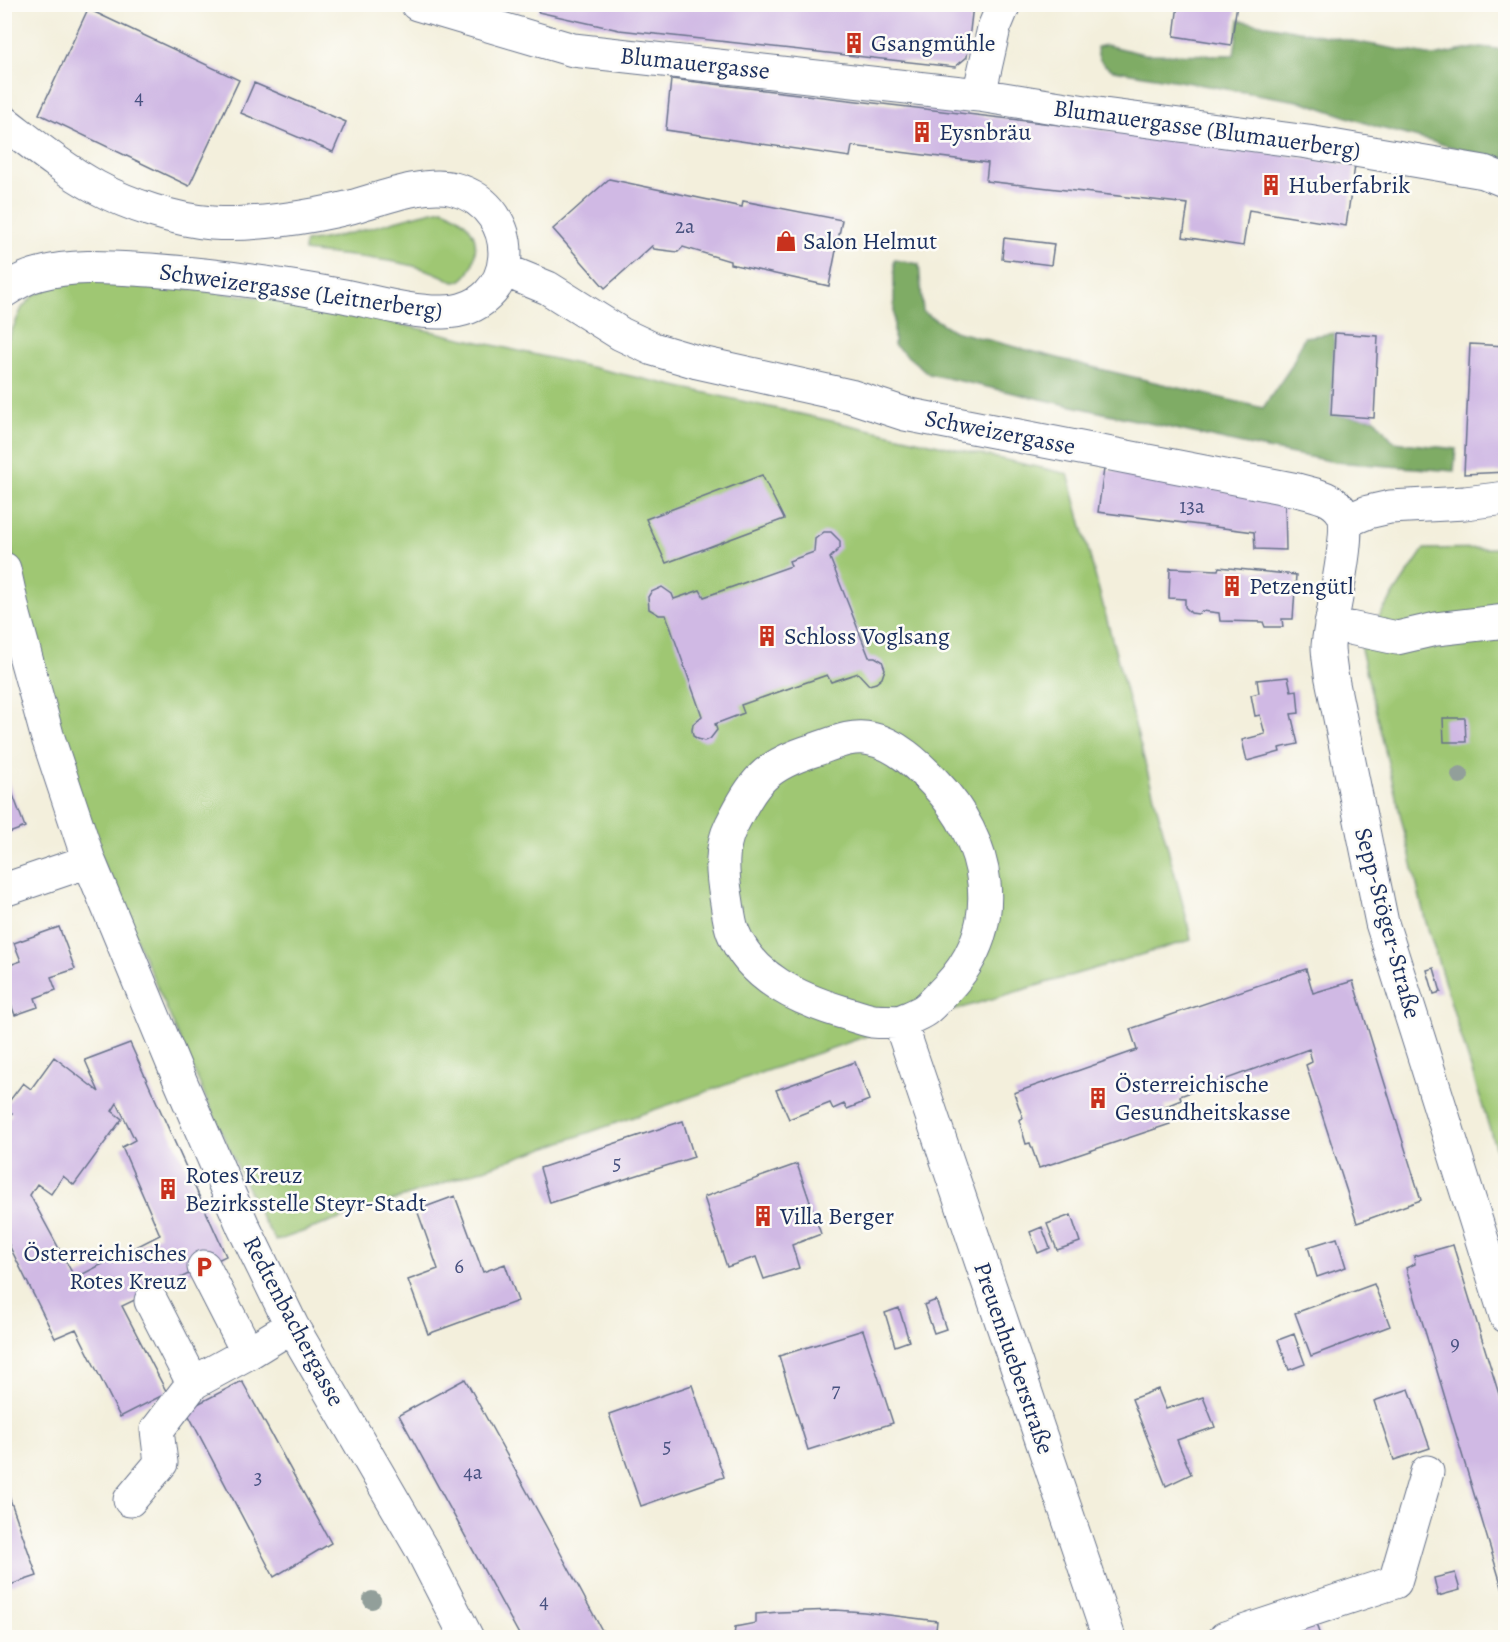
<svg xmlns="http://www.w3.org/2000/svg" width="1510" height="1642" font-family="Alegreya,serif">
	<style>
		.green { fill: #9fc773; stroke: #5d7b68; stroke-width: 1.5 }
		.forest { fill: #7fac65; stroke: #4d6e62; stroke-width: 1.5 }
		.building { fill: #d0b9e4; fill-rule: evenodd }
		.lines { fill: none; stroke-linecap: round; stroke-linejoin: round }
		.minor-casing { stroke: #67728a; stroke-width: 35 }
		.minor { stroke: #fff; stroke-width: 33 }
		.tree { fill: #929f9a }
		.labels { text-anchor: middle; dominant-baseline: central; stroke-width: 5; stroke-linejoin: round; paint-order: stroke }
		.number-label { font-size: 21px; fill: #485280 }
		.poi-label { font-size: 24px; fill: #1b2f5e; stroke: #fdfcf7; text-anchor: start }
		.street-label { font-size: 24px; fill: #1b2f5e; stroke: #fdfcf7 }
	</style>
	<rect width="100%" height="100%" fill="#fdfcf7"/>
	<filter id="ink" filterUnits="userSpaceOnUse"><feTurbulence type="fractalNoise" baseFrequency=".0167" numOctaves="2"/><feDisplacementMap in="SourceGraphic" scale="12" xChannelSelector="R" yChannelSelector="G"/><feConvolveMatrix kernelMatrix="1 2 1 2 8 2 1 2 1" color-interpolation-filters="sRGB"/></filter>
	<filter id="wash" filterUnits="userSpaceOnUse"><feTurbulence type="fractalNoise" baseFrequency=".008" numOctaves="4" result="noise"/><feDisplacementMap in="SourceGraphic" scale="24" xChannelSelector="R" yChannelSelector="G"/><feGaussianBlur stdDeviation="1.35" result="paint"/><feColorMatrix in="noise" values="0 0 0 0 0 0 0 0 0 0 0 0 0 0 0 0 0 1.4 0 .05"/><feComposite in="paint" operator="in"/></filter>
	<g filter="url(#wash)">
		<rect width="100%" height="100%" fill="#f3efdc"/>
		<!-- green -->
		<path class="green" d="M443,209C455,214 466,221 472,232C481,247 472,283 453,282C416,258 348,257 304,251L305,242C353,236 397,218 443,209Z
			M94,277L305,303L1068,474L1186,916L1191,940L867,1036L276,1241L262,1219L208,1103L86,825L27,618L9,539L4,454L5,346L22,308L34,295L54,286Z
			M1505,548V1179L1425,919L1360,645L1424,549Z"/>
		<!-- forest -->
		<path class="forest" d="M1239,20L1433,56L1481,47L1505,50V161L1377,127L1304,102L1113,70C1102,65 1097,59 1097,47L1106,45L1144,54L1234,55Z
			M894,260L919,264L923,312L954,331L1100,369L1263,408L1291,367L1304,337L1335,333L1331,415L1374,418L1394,442L1456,449L1454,471L1335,462L1247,445L929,374L894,345Z"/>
		<g id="blocks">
			<!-- building -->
			<path class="building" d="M500,4H521L519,11Z
				M541,4H969L973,5L967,57L955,67L619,30L538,12Z
				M1178,4H1237L1231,45L1174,36Z
				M88,9L239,80L189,186L39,114Z
				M671,79L1196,141L1355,166L1346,226L1249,210L1243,246L1183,237L1188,204L986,181L988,163L852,146L850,157L666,130Z
				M254,83L346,122L333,152L241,113Z
				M609,179L742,207L743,201L842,220L829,286L730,264V261L683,247L678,252L654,249L652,246L605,288L553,229Z
				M1004,238L1054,244L1051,265L1002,259Z
				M1335,333L1378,336L1374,418L1331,415Z
				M1470,344L1506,346V472L1464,474Z
				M1104,469L1285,501L1286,550L1255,549L1254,532L1098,512Z
				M762,475L784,519L666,563L646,519Z
				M824,532H831L840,541V548L830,558L869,657H875L882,661L885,669L882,678L876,683L869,685L858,673L831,682L827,675L741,705L744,713L715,724L717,730L710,739L704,741L698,739L693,736L692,730L693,724L702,716L666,615H659L649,609L648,597L651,592L662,587L672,594L674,599L700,590L704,597L791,566L789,561L814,552L815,539Z
				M1219,567L1296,575L1293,619H1282L1283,627H1265L1263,622L1220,621L1219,613L1202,611L1198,614L1191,613L1185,607V599L1169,598L1170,568L1218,570Z
				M1288,677L1291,691L1297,690L1299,713L1291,714L1298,744L1279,748L1280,752L1247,761L1242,740L1265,734L1260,715L1255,716L1251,695L1259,693L1257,680Z
				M1443,718H1465L1466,742H1444Z
				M7,779L25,827L4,835V780Z
				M59,927L75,969L51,977L56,990L35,998L38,1007L15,1015L4,987V967L21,961L14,943Z
				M1434,968L1441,992L1434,994L1427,970Z
				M1306,969L1313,993L1353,981L1421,1200L1357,1223L1306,1065L1312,1062L1309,1049L1180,1096L1181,1100L1164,1107L1170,1124L1039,1168L1030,1143L1026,1144L1019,1120L1023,1118L1014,1093L1137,1050L1130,1029Z
				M130,1043L226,1256L122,1306L167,1393L120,1417L76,1329L55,1338L4,1235V1124L12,1114L4,1108L23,1083L31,1089L54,1057L99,1092L85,1060ZM117,1103L135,1140L122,1147L160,1235L75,1278L30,1195L37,1184L51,1194L63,1176L74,1185L122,1119L112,1111Z
				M855,1062L869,1100L847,1109L844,1104L833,1109L830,1103L789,1119L776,1090Z
				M683,1121L694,1157L550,1203L540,1168Z
				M797,1164L821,1234L792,1245L799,1268L764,1279L756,1257L727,1267L704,1197Z
				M455,1196L483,1272L505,1264L518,1301L428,1334L408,1280L438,1269L417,1210Z
				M1071,1215L1080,1242L1057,1250L1047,1224Z
				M1042,1227L1050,1248L1038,1253L1030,1232Z
				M1337,1238L1346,1267L1317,1277L1308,1247Z
				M1453,1245L1506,1417L1505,1597L1406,1268L1415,1264L1414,1256Z
				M1374,1284L1390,1326L1311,1356L1295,1313Z
				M936,1300L946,1329L934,1333L924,1305Z
				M899,1308L909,1341L895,1346L885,1313Z
				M863,1330L893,1423L808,1450L779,1356Z
				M1294,1334L1305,1364L1289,1370L1278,1340Z
				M465,1379L547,1528L606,1638H521L399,1415Z
				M242,1381L331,1543L274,1577L186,1410Z
				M692,1385L724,1477L641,1506L609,1414Z
				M1158,1389L1166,1409L1203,1397L1215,1427L1177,1440L1191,1474L1166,1486L1132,1399Z
				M1409,1389L1430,1448L1394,1460L1374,1401Z
				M4,1482L37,1576L4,1587Z
				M1455,1573L1460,1590L1438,1596L1434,1578Z
				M835,1610L864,1612L937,1621L936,1630L956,1636V1638H734L735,1627L756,1623V1614L779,1612Z
				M1314,1619L1321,1638H1257Z"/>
		</g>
	</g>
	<g filter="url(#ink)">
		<use href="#blocks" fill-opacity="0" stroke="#67728a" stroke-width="1.5"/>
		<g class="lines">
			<defs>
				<path id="minor" d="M417,4L573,50L979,95L1104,115L1308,142L1484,172L1506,181
					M979,95L994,28L1004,4
					M4,122C34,145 63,169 96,187C129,205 175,220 212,223C252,226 312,217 351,207C380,199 425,181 454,189C526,208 521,311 443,312C412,313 375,302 344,296C280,284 215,275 150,270C114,268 74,264 39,274C26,277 15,284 4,291
					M504,270L548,288L621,334L653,349L697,362L850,396L905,414L1297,490C1312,494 1333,497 1342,512C1353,529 1330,620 1328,646C1328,655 1330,665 1331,674L1382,923L1506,1316
					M1346,521L1368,512L1390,507L1465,503L1506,498
					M4,569L14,615L47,735L89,861L179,1078L243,1226L292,1326L422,1550L467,1638
					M1331,624L1397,638L1436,629L1506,621
					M4,890L89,861
					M900,1022C891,1021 882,1022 873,1021C863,1019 852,1015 842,1012C799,999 751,978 733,932C729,922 728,908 726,897C722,873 720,848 731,826C754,781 765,765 814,750C832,744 852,734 871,739C896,744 917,764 934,782C990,840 1007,925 947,988C940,995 933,1004 925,1010C918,1015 908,1018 900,1022L1109,1638
					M204,1267L248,1353L292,1326
					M151,1301L193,1383
					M130,1500L161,1463L157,1430L193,1383L248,1353
					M1225,1638L1395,1582L1427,1472"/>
			</defs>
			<!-- minor casing -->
			<use href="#minor" class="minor-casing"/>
			<!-- minor -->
			<use href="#minor" class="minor"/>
		</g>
		<!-- trees -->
		<g class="tree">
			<circle cx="1460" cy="775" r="9"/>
			<circle cx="372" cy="1600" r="9"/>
		</g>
	</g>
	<!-- icons -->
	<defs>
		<symbol id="building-bare" viewBox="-9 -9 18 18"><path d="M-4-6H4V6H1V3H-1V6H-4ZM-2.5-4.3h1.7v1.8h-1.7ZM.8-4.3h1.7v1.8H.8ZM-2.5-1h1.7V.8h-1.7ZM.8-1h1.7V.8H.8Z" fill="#c8321e" stroke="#fdfcf7" stroke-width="2.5" paint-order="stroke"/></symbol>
		<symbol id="shop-bare" viewBox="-9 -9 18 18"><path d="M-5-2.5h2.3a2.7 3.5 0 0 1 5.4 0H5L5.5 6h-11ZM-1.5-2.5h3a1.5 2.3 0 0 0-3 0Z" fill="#c8321e" stroke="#fdfcf7" stroke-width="2.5" paint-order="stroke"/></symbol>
		<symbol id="parking-bare" viewBox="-9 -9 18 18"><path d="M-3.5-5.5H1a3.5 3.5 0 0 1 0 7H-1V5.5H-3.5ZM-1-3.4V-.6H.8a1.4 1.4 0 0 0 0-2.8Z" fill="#c8321e" stroke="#fdfcf7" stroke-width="2.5" paint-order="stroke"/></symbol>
	</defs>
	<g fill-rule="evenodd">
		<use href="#building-bare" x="839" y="28" width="30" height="30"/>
		<use href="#building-bare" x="907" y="117" width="30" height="30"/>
		<use href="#building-bare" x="1256" y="170" width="30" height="30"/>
		<use href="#shop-bare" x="771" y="226" width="30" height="30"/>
		<use href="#building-bare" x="1217" y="571" width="30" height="30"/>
		<use href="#building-bare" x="752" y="621" width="30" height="30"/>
		<use href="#building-bare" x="1083" y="1083" width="30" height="30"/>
		<use href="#building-bare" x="153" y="1174" width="30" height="30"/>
		<use href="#building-bare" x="748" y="1201" width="30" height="30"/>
		<use href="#parking-bare" x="189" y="1252" width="30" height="30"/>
	</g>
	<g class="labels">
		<!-- number labels -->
		<g class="number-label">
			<text x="139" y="97">4</text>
			<text x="685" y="226">2a</text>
			<text x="1192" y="506">13a</text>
			<text x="617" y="1163">5</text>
			<text x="459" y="1266">6</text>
			<text x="1455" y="1343">9</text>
			<text x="836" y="1390">7</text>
			<text x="667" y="1446">5</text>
			<text x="473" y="1472">4a</text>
			<text x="258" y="1477">3</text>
			<text x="544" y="1601">4</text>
		</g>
		<!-- poi labels -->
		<g class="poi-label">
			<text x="871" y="43">Gsangmühle</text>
			<text x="939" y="132">Eysnbräu</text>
			<text x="1288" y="185">Huberfabrik</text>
			<text x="803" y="241">Salon Helmut</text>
			<text x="1249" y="586">Petzengütl</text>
			<text x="784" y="636">Schloss Voglsang</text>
			<text x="1115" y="1084">Österreichische<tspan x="1115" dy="28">Gesundheitskasse</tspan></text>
			<text x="185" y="1175">Rotes Kreuz<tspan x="185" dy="28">Bezirksstelle Steyr-Stadt</tspan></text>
			<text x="780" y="1216">Villa Berger</text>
			<text x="187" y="1253" text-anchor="end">Österreichisches<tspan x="187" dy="28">Rotes Kreuz</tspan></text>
		</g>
		<!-- street labels -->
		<g class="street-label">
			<text transform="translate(695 63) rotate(6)">Blumauergasse</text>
			<text transform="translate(1207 129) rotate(8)">Blumauergasse (Blumauerberg)</text>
			<text transform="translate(301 291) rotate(8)">Schweizergasse (Leitnerberg)</text>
			<text transform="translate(1000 432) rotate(11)">Schweizergasse</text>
			<text transform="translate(1388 923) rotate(75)">Sepp-Stöger-Straße</text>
			<text transform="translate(294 1321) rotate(62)">Redtenbachergasse</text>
			<text transform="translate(1014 1358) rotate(71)">Preuenhueberstraße</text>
		</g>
	</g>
	<!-- margin -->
	<rect width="1510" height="1642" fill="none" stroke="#fdfcf7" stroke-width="24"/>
</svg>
